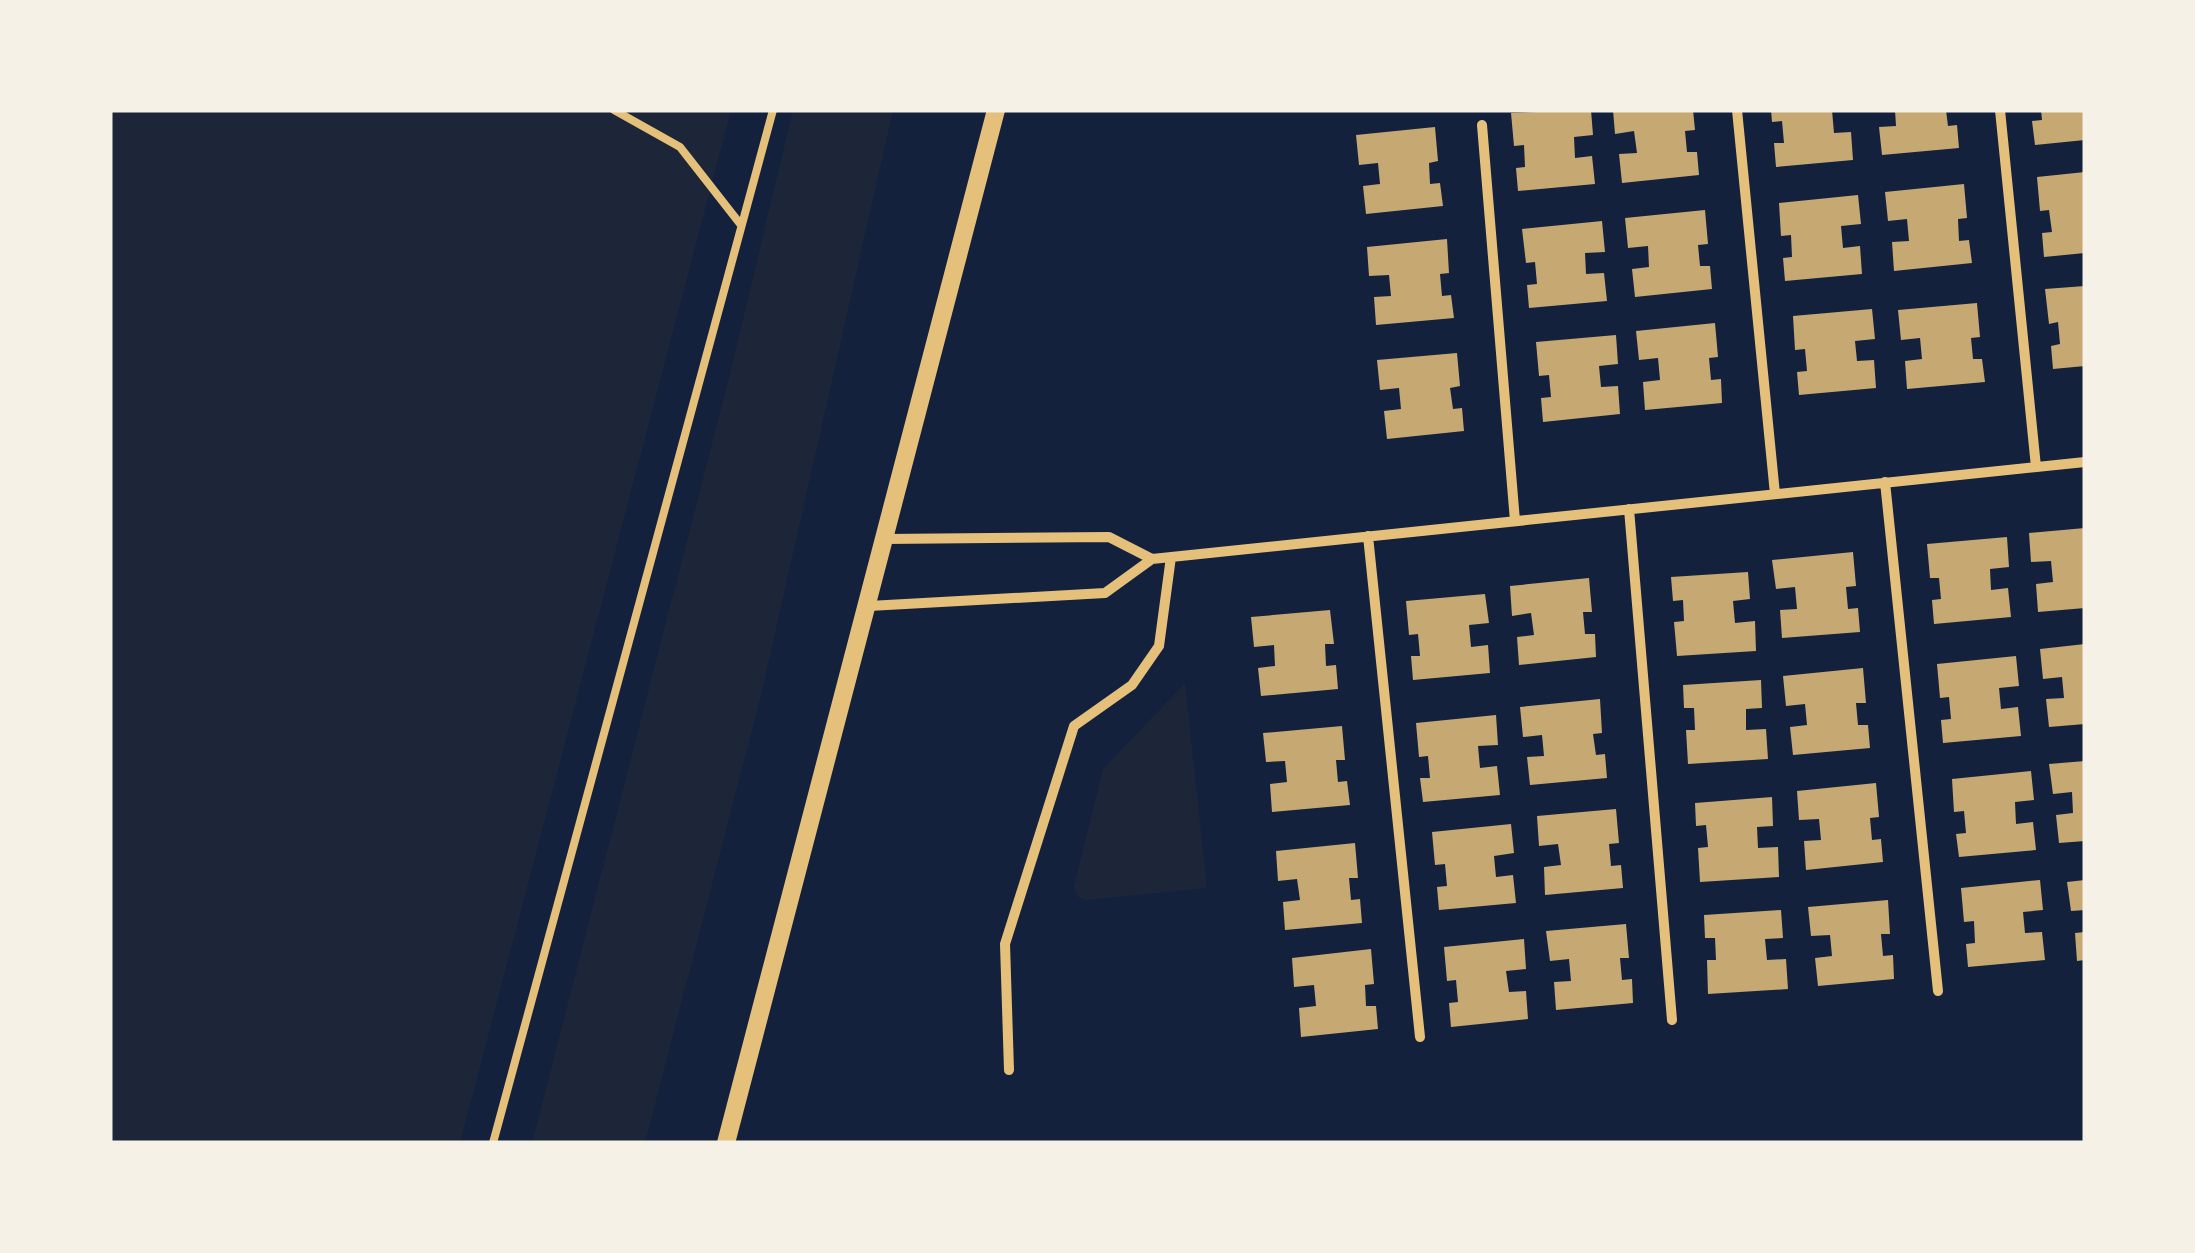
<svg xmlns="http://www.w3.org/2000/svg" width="2195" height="1253" font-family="'Source Sans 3',sans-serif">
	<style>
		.green { fill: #1d2539 }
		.building { fill: #c6a872 }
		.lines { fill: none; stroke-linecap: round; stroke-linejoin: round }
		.service { stroke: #e5c07b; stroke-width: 8 }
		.minor { stroke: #e5c07b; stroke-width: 10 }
		.tertiary { stroke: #e5c07b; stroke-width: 18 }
	</style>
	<rect width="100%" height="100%" fill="#14213d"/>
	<!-- green -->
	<path class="green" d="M110,110H731L460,1143H110Z
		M793,110H893L761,695L645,1143H532L731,370Z
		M1185,683L1207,888L1085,900L1078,897L1074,887L1103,769Z"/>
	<!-- building -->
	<path class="building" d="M1591,110L1593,135L1574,137L1575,158L1592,156L1595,184L1518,191L1516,168L1525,167L1524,145L1514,146L1511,113Z
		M1613,110H1693L1695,130L1685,131L1687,152H1697L1699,175L1622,183L1619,154L1637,153L1634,131L1615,134Z
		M1771,110H1832L1834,133L1851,132L1853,160L1776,167L1774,143H1784L1782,121L1772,122Z
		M1895,110H1946L1948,126L1957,125L1959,148L1882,155L1879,127L1896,126Z
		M2041,110H2085V140L2035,145L2032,121L2042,120Z
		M1435,127L1438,161L1429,163L1430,184L1440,183L1443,206L1366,214L1363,186L1380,184L1378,163L1359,165L1356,135Z
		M2085,172V253L2044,257L2042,233L2052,232L2049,210L2040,211L2037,177Z
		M1964,184L1967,218L1958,219L1959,241L1969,240L1972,263L1894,271L1892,242L1909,241L1907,219L1888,221L1885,192Z
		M1858,195L1861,224L1841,226L1843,248L1860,246L1862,274L1785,281L1783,258L1792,257L1791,235L1781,236L1779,203Z
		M1705,210L1708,244L1698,245L1700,266H1710L1712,289L1635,297L1632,269L1649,267L1648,246L1628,248L1625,218Z
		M1602,221L1605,252L1585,253L1586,274L1604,273L1607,301L1529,308L1527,285L1537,284L1535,262L1526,263L1522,229Z
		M1447,239L1449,273L1440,274L1442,296L1451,295L1454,318L1376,325L1374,297L1391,296L1389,275L1369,276L1367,247Z
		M2085,286V366L2053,369L2051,346L2060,344L2058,322L2049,324L2045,289Z
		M1977,303L1980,337L1971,338L1973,359H1982L1985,382L1907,389L1905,361L1922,359L1920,338L1901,340L1898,310Z
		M1872,309L1875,339L1855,341L1857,361L1874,360L1876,388L1799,395L1797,372L1807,371L1805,349L1795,350L1793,316Z
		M1715,323L1718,357L1709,358L1711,380L1721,379L1722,403L1645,410L1643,382L1660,380L1658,358L1639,360L1636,331Z
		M1616,335L1618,364L1599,366L1601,387L1618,386L1620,414L1543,422L1541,398L1551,397L1549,375L1539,376L1536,342Z
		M1457,353L1460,386L1450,388L1453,409L1462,408L1464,431L1387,439L1384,411L1401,409L1399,388L1380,390L1377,360Z
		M2085,528V608L2038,612L2036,584L2053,582L2051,561L2031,562L2029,533Z
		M2007,537L2009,567L1990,569L1991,590L2008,588L2011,617L1934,624L1932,600L1941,599L1939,578H1930L1927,544Z
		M1853,552L1856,586L1846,587L1848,609L1858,608L1860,632L1782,638L1780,610L1797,609L1795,587L1776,589L1772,560Z
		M1748,572L1750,599L1733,601L1735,623L1755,621L1756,651L1677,656L1674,622L1684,621L1683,600L1673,601L1671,577Z
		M1589,578L1592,612H1583L1585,634H1595L1596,657L1519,665L1517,637L1534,635L1531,613L1512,616L1510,586Z
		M1485,594L1489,623L1469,625L1471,647L1488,645L1490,673L1413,680L1411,656H1420L1418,634L1409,635L1406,601Z
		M1330,610L1334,644H1325L1326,666L1336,665L1338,689L1261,696L1258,668L1275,666L1274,645L1254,647L1251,617Z
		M2085,644V724L2049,727L2046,699L2064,698L2062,677L2043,679L2040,649Z
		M2016,656L2019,686L1999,688L2001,709L2018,707L2021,736L1943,743L1941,720L1951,719L1949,697L1940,698L1937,664Z
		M1863,668L1866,703H1856L1858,725H1868L1870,748L1793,755L1790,727L1807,725L1805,704L1786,706L1783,676Z
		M1761,680L1762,708L1746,709V730L1766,729L1768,759L1688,764L1686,730H1695L1694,708H1684L1683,685Z
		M1600,699L1602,733L1593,734L1596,755L1605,754L1607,778L1530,785L1527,757L1544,756L1542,735L1523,737L1520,707Z
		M1496,715L1498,745L1478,746L1480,768L1497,766L1500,795L1423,802L1420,778H1430L1428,756L1419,757L1416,723Z
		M1342,726L1345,760H1336L1338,782L1347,781L1350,805L1272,812L1270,784L1287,782L1285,761L1266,762L1263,733Z
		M2085,761V841L2059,843L2056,815L2073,813L2072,792L2053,794L2049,764Z
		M2031,771L2034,800L2015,802L2016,824L2033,822L2036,850L1959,857L1956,834L1966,833L1964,811L1954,812L1952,779Z
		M1876,783L1879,817L1870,818L1872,840L1881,839L1883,862L1806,870L1804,841L1821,840L1819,819L1799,820L1797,791Z
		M1772,797L1773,826L1757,827L1758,848L1778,847L1779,877L1700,882L1698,848L1708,847L1706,825L1696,826L1695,803Z
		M1616,809L1619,843L1609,844L1611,866L1621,865L1623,888L1545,895L1544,867L1561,865L1558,844L1539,846L1537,816Z
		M1511,824L1514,853L1494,856L1496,877L1513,875L1516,903L1439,910L1437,887L1447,886L1445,864L1435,865L1432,832Z
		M1355,843L1358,878H1349L1351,900L1360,899L1362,923L1285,930L1283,902L1300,900L1297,879L1278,881L1276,851Z
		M2040,880L2043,910L2023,912L2025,933L2042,932L2045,960L1968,967L1966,944L1975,943L1974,921L1964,922L1961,888Z
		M2085,880V910L2071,911L2067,882Z
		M1888,900L1890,934H1881L1883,956L1893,955L1894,979L1818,986L1815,958L1832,956L1830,935L1811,936L1808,907Z
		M1781,910L1783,938L1765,939L1767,960L1786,959L1788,989L1708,994L1707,960H1716L1715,938H1705L1704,915Z
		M1626,924L1629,958H1620L1622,980L1632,979L1633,1003L1556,1010L1554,982L1571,981L1569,959L1550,961L1546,931Z
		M2085,932V960L2077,961L2075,933Z
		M1524,939L1526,969L1506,971L1509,992L1526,991L1528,1019L1451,1027L1449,1003L1458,1002L1456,980L1447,981L1444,947Z
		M1371,949L1374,984L1365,985L1366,1006H1376L1378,1029L1301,1037L1299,1008L1316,1006L1314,985L1294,987L1292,958Z"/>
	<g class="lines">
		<!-- service -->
		<path class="service" d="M614,110L680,147L741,225
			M493,1143L773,110"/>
		<!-- minor -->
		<path class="minor" d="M1737,110L1775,494
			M2000,110L2036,467
			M1482,125L1515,521
			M1885,482L1938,991
			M1629,509L1672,1020
			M1368,536L1420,1037
			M884,539L1109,537L1152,559
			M869,606L1105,593L1152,559L2085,462
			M1009,1070L1005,944L1074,726L1132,685L1159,646L1171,557"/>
		<!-- tertiary -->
		<path class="tertiary" d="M726,1143L996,110"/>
	</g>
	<!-- border -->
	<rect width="2195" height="1253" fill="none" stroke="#f6f1e7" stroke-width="225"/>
</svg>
